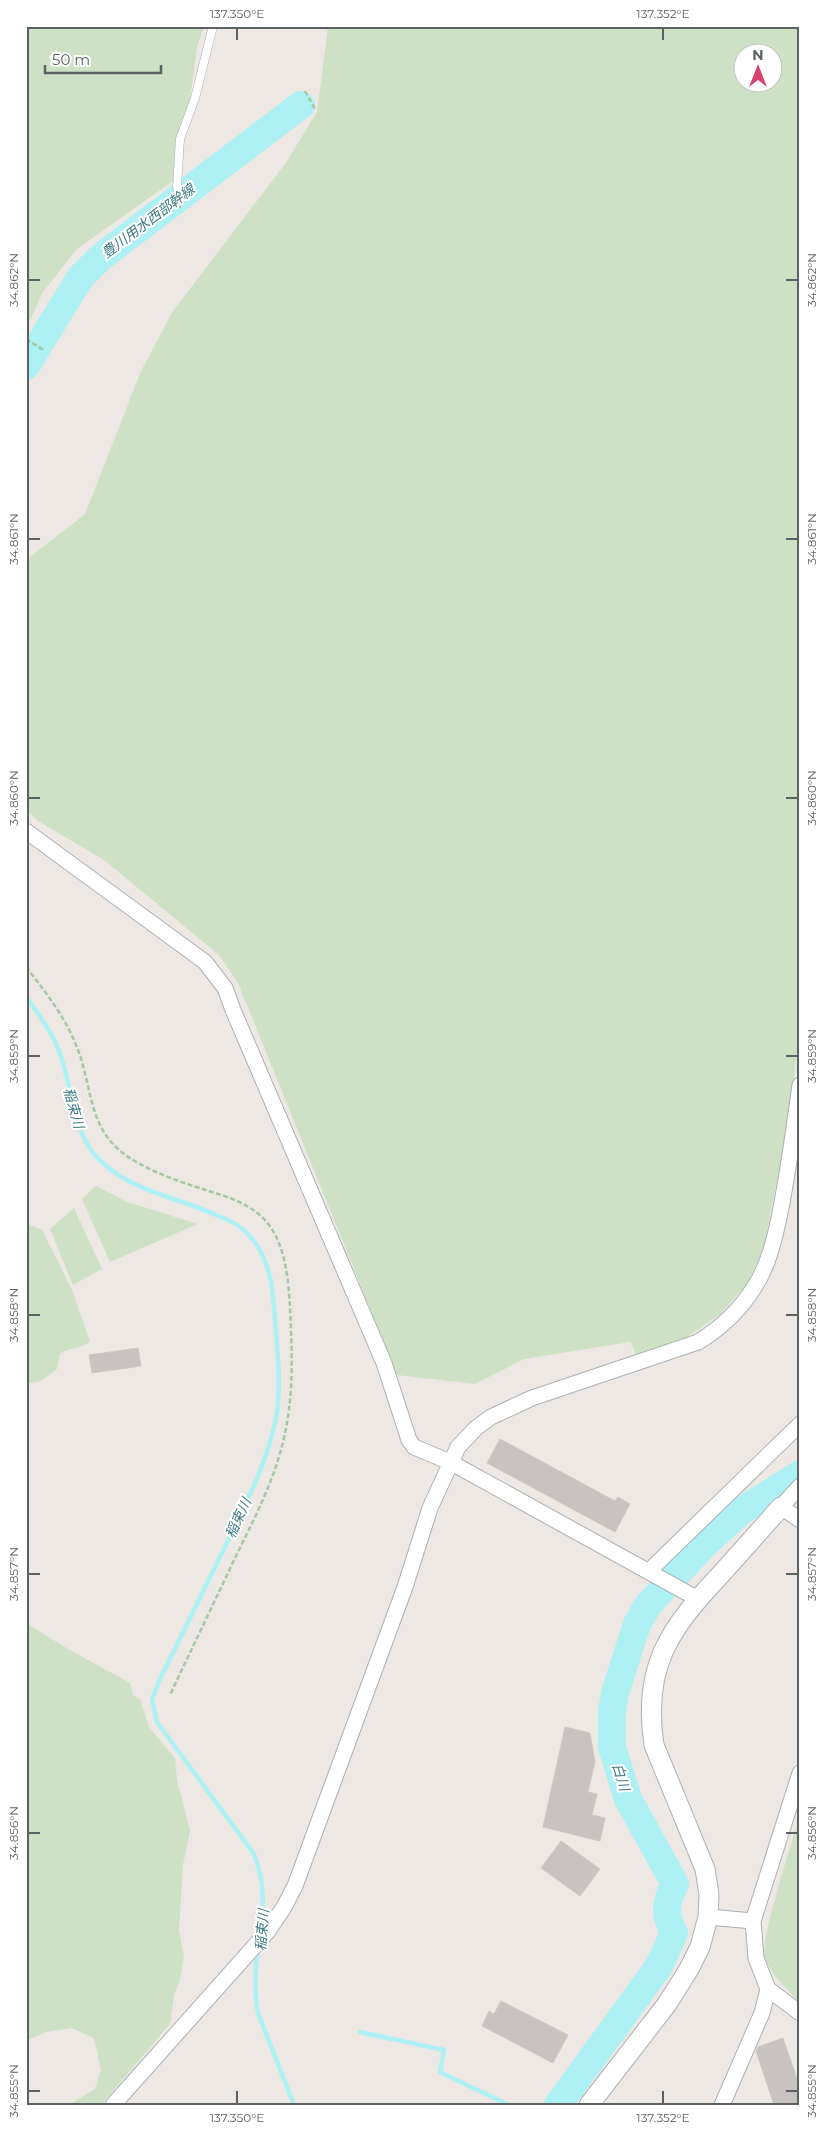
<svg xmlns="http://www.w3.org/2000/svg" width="826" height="2131" font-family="Montserrat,'Noto Sans JP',sans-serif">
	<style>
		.green { fill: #cfe1c4; fill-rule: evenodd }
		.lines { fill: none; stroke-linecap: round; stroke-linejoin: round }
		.stream { stroke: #adf1f4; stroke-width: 4.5 }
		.river { stroke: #adf1f4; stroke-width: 28 }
		.building { fill: #c8c3c1; stroke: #d1c7c3 }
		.service-casing { stroke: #adb1b3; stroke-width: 9 }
		.minor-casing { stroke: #adb1b3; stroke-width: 17 }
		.tertiary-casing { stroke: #adb1b3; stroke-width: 21 }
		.path { stroke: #a7c8a3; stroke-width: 2.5; stroke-dasharray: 5 2.5; stroke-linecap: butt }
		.service { stroke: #fff; stroke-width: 8 }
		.minor { stroke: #fff; stroke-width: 15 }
		.tertiary { stroke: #fff; stroke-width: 19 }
		.ticks { fill: none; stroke: #5c6263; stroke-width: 2 }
		.labels { text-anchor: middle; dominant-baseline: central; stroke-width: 4; stroke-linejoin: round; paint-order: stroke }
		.water-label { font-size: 14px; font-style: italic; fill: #3f7b83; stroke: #fff }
		.neatline { fill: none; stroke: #5c6263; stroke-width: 2 }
		.ticks-label { font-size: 12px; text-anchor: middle; fill: #5c6263 }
	</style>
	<rect width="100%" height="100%" fill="#ede8e4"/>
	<!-- green -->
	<path class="green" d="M26,26H204L197,47L180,176L77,249L43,292L26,329Z
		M328,26H800V1028L789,1119L763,1252L746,1285L720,1314L686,1338L637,1356L630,1342L524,1359L475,1384L397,1375L238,983L219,955L104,860L38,821L26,810V560L85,514L141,371L173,311L285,164L317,112ZM744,52H774V82H744Z
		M96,1186L127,1202L198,1224L110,1262L82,1199Z
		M74,1208L102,1269L73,1285L50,1229Z
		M26,1223L42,1230L73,1292L90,1342C80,1349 70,1347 60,1354L57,1369L41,1381L30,1383L26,1387Z
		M26,1623L68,1649L130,1683L133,1695L140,1699L149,1727L175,1758L177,1780L190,1831L183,1865L179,1930L184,1956L180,1980L174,1995L170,2024L101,2105H69L95,2089L101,2070L94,2038L71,2028L46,2032L26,2041Z
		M800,1815V2003C788,1990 771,1975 765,1957C760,1938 793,1840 800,1815Z"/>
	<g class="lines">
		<!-- stream -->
		<path class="stream" d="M26,997C37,1012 50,1029 57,1046C72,1080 71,1128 95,1155C126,1191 175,1196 216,1215C227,1219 240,1225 248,1234C270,1257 273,1288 275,1319C277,1351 282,1385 276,1418C267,1464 244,1507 224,1549C203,1592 181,1636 160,1679L152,1699L157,1722L254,1854C265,1883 264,1904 260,1933
			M258,1949C255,1970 254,1991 258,2013L294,2105
			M360,2032L444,2050L440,2072L509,2105"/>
		<!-- river -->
		<path class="river" d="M26,366L80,278L101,257L301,105
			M558,2105L659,1966L674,1933C664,1914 665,1903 675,1884L628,1799L612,1747V1712L615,1693L637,1624L648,1605L705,1544L740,1512L800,1474"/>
	</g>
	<!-- building -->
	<path class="building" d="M138,1348L141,1366L92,1373L89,1355Z
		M500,1439L615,1501L618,1497L630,1504L615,1532L487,1463Z
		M565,1727L590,1733L595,1762L588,1792L597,1794L592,1815L605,1818L600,1841L543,1827Z
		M561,1841L600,1869L580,1896L541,1868Z
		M501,2001L568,2035L553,2063L482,2026L489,2011L494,2014Z
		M783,2038L800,2088V2105H774L756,2051L758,2047Z"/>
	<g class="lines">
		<defs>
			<path id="service" d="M177,187L180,139L195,98L213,26"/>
			<path id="minor" d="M26,831L205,962L225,988L233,1010L384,1363L409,1440L414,1447L450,1462L698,1599
				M800,1486L781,1507L800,1520
				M649,1571L800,1424
				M800,1773L753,1921L756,1958L768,1989L800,2013
				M708,1917L753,1921
				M113,2105L268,1931L284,1907L295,1886L405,1587L430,1508L458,1447L476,1428L491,1417L532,1398L698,1342C721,1328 741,1309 755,1286C768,1266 774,1241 779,1218C788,1174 794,1129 800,1085
				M722,2105L762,2013L768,1989"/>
			<path id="tertiary" d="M589,2105L667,2004L689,1969L700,1947L708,1917L709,1895L705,1869L654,1745C642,1666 670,1628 722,1573C742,1551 761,1529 781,1507"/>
		</defs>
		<!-- service casing -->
		<use href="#service" class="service-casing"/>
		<!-- minor casing -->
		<use href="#minor" class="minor-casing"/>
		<!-- tertiary casing -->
		<use href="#tertiary" class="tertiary-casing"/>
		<!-- path -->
		<path class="path" d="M305,91L315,109
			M179,198L180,208
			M26,339L45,351
			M26,967C45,991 65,1017 76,1045C90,1077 88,1116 112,1143C132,1166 177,1181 206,1190C227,1197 247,1202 264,1219C285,1241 288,1277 290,1306C292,1349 294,1391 285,1433C276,1478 254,1519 234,1560C213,1605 191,1650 170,1695"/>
		<!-- service -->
		<use href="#service" class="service"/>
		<!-- minor -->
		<use href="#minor" class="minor"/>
		<!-- tertiary -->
		<use href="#tertiary" class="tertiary"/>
	</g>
	<!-- ticks -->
	<path class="ticks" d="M237,28V40M663,28V40M28,280H40M786,280H798M28,539H40M786,539H798M28,798H40M786,798H798M28,1056H40M786,1056H798M28,1315H40M786,1315H798M28,1574H40M786,1574H798M28,1833H40M786,1833H798M28,2091H40M237,2091V2104M663,2091V2104M786,2091H798"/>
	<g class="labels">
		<!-- water labels -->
		<g class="water-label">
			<text transform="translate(148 221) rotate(-37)">豊川用水西部幹線</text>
			<text transform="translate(74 1108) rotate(74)">稲束川</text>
			<text transform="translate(238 1518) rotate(-65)">稲束川</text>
			<text transform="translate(621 1777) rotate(73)">白川</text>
			<text transform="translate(262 1930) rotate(-85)">稲束川</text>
		</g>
	</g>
	<!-- border -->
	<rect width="826" height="2131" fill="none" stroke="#ffffff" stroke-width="55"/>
	<!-- north arrow -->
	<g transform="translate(758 68)"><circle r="24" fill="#ffffff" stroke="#bec0c1"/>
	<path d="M0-4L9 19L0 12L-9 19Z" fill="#d34470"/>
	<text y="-8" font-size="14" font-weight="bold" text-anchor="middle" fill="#5c6263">N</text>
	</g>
	<!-- scale -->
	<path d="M45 65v8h116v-8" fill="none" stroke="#5c6263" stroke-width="2.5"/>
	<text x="52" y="65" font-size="15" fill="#5c6263" stroke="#ffffff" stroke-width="4" paint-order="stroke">50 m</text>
	<rect x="28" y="28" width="770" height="2076" class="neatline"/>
	<g class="ticks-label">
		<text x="237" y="18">137.350°E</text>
		<text x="663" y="18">137.352°E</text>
		<text transform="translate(14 280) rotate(-90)" y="4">34.862°N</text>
		<text transform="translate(812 280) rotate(-90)" y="4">34.862°N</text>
		<text transform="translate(14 539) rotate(-90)" y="4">34.861°N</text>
		<text transform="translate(812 539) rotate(-90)" y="4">34.861°N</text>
		<text transform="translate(14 798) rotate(-90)" y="4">34.860°N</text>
		<text transform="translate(812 798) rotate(-90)" y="4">34.860°N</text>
		<text transform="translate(14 1056) rotate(-90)" y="4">34.859°N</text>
		<text transform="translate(812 1056) rotate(-90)" y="4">34.859°N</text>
		<text transform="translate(14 1315) rotate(-90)" y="4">34.858°N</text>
		<text transform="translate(812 1315) rotate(-90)" y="4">34.858°N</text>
		<text transform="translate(14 1574) rotate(-90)" y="4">34.857°N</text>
		<text transform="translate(812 1574) rotate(-90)" y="4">34.857°N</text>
		<text transform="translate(14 1833) rotate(-90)" y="4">34.856°N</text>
		<text transform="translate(812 1833) rotate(-90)" y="4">34.856°N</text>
		<text transform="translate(14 2091) rotate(-90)" y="4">34.855°N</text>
		<text transform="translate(812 2091) rotate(-90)" y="4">34.855°N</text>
		<text x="237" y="2122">137.350°E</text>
		<text x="663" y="2122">137.352°E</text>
	</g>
</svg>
